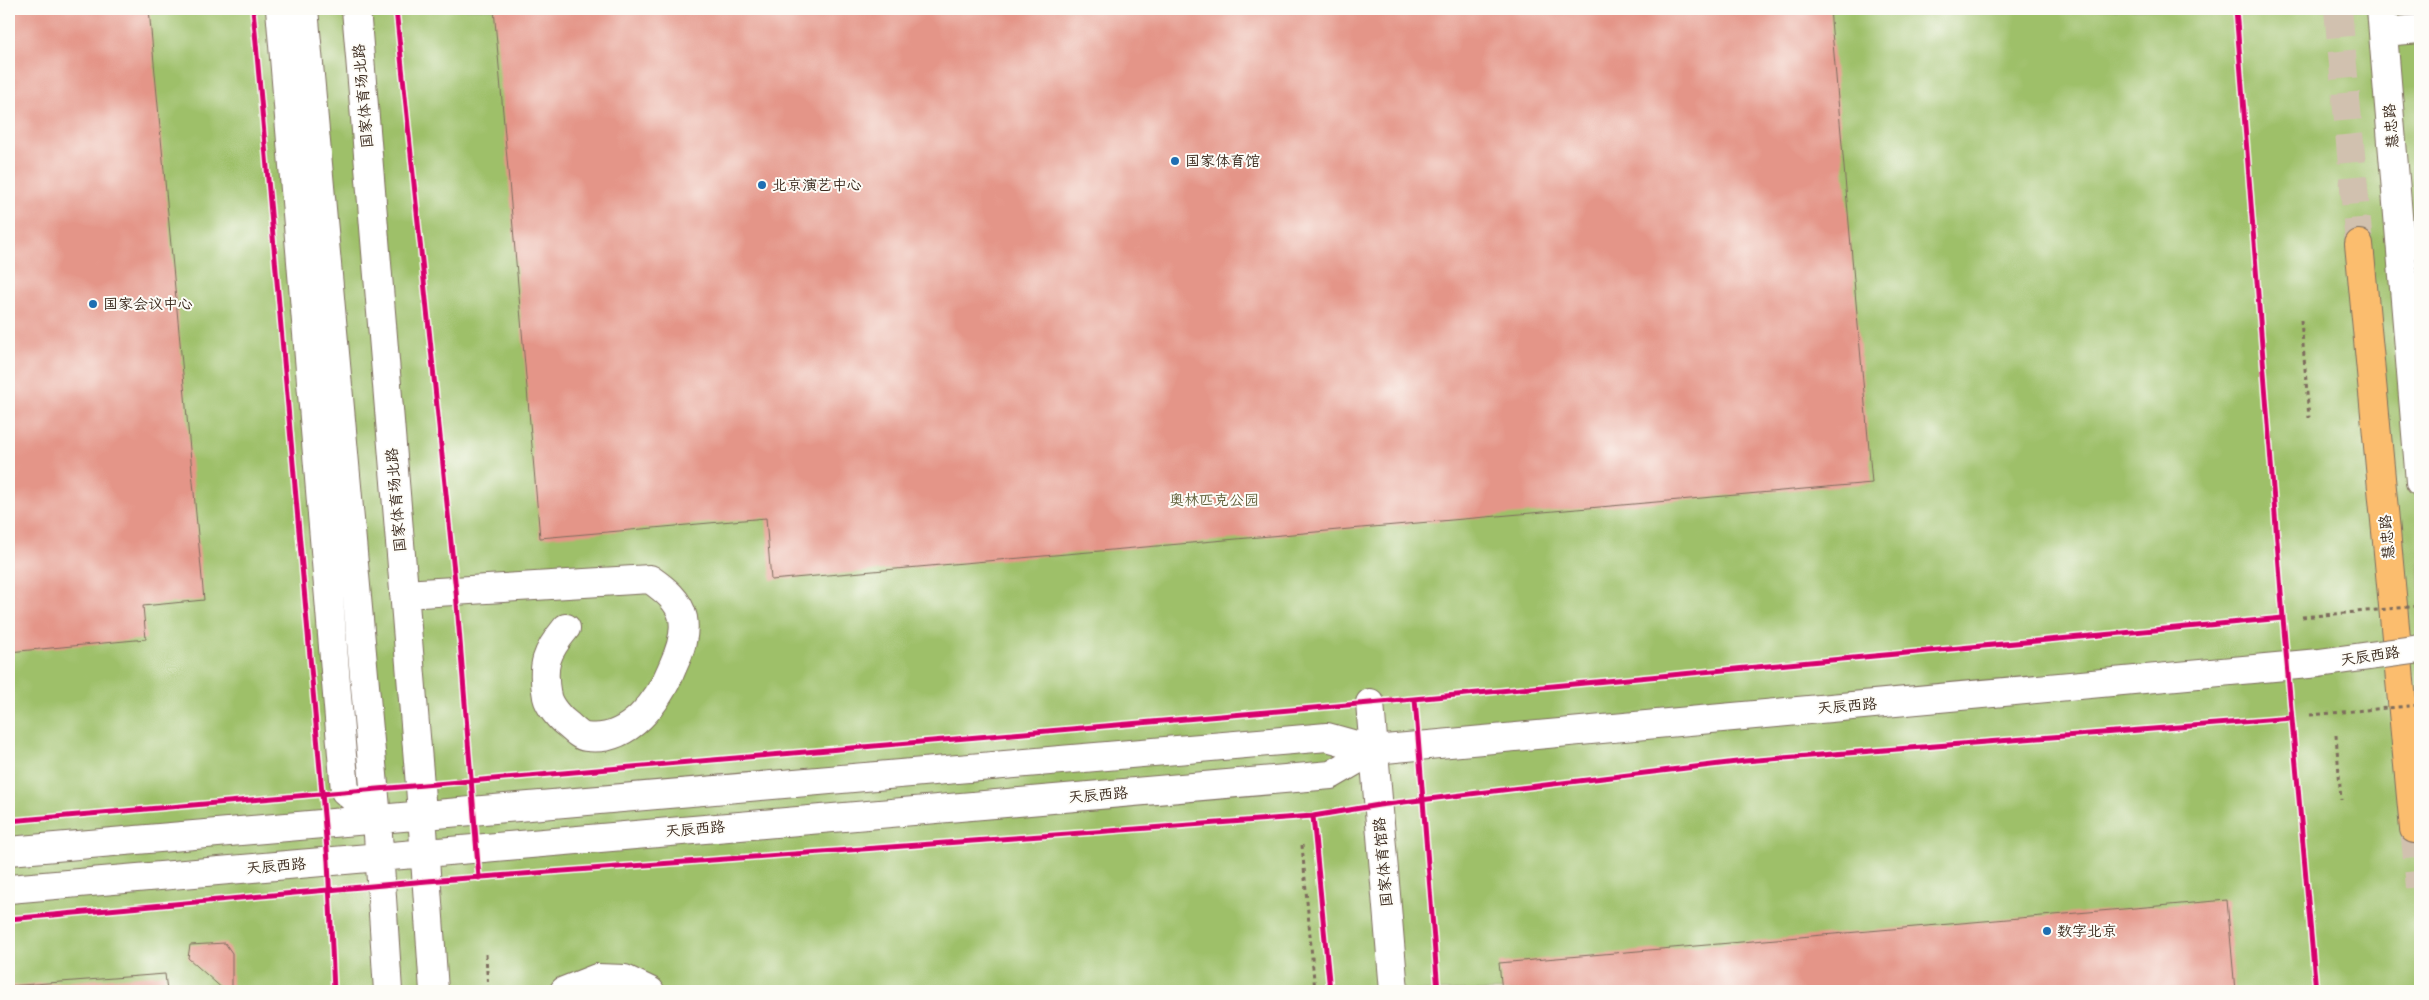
<svg xmlns="http://www.w3.org/2000/svg" width="2429" height="1000" font-family="Sriracha,'LXGW WenKai TC',sans-serif">
	<style>
		.green { fill: #9ec069; stroke: #6c7544 }
		.building { fill: #e49588 }
		.lines { fill: none; stroke-linecap: round; stroke-linejoin: round }
		.major-tunnel { stroke: #d1c1af; stroke-width: 28; stroke-dasharray: 28 14; stroke-linecap: butt }
		.minor-casing { stroke: #7d6c5d; stroke-width: 30 }
		.major-casing { stroke: #7d6c5d; stroke-width: 30 }
		.path { stroke: #7d6c5d; stroke-width: 3; stroke-dasharray: 4 4; stroke-linecap: butt }
		.minor { stroke: #fff; stroke-width: 28 }
		.major { stroke: #fbbd6e; stroke-width: 28 }
		.minor-bridge-casing { stroke: #7d6c5d; stroke-width: 30; stroke-linecap: butt }
		.path-bridge { stroke: #7d6c5d; stroke-width: 3; stroke-dasharray: 4 4; stroke-linecap: butt }
		.minor-bridge { stroke: #fff; stroke-width: 28 }
		.cycleway-casing { stroke: #fdfcf7; stroke-width: 8 }
		.cycleway { stroke: #d6006c; stroke-width: 5 }
		.poi-dot { fill: #1f6fb2; stroke: #fdfcf7; stroke-width: 2 }
		.labels { text-anchor: middle; dominant-baseline: central; stroke-width: 4; stroke-linejoin: round; paint-order: stroke }
		.street-label { font-size: 15px; fill: #3b2a1e; stroke: #fdfcf7 }
		.poi-label { font-size: 15px; fill: #3b2a1e; stroke: #fdfcf7; text-anchor: start }
		.park-label { font-size: 15px; fill: #5e5e38; stroke: #fdfcf7 }
	</style>
	<rect width="100%" height="100%" fill="#fdfcf7"/>
	<filter id="ink" filterUnits="userSpaceOnUse"><feTurbulence type="fractalNoise" baseFrequency=".02" numOctaves="2"/><feDisplacementMap in="SourceGraphic" scale="10" xChannelSelector="R" yChannelSelector="G"/><feConvolveMatrix kernelMatrix="1 2 1 2 8 2 1 2 1" color-interpolation-filters="sRGB"/></filter>
	<filter id="wash" filterUnits="userSpaceOnUse"><feTurbulence type="fractalNoise" baseFrequency=".0096" numOctaves="4" result="noise"/><feDisplacementMap in="SourceGraphic" scale="20" xChannelSelector="R" yChannelSelector="G"/><feGaussianBlur stdDeviation="1.12" result="paint"/><feColorMatrix in="noise" values="0 0 0 0 0 0 0 0 0 0 0 0 0 0 0 0 0 1.4 0 .05"/><feComposite in="paint" operator="in"/></filter>
	<g filter="url(#wash)">
		<rect width="100%" height="100%" fill="#f7e7d3"/>
		<!-- green -->
		<path class="green" d="M9,9H2420V991H9Z"/>
		<g id="blocks">
			<!-- building -->
			<path class="building" d="M9,9H149L204,600L143,606L146,639L9,652Z
				M494,9H1830L1872,483L771,580L766,518L540,538Z
				M2227,900L2235,991H1502L1499,963Z
				M225,943L232,953V991H225L188,958L190,945Z
				M165,974L167,991H9V986Z"/>
		</g>
	</g>
	<g filter="url(#ink)">
		<use href="#blocks" fill-opacity="0" stroke="#7d6c5d" stroke-width="1"/>
		<g class="lines">
			<!-- major-tunnel -->
			<path class="major-tunnel" d="M2338,9L2359,244
				M2414,829L2420,887"/>
			<defs>
				<path id="minor" d="M280,9L345,791L377,819
					M304,9L377,819L388,991
					M356,9L420,785L434,991
					M2381,9L2420,482
					M2383,32L2420,29
					M404,594L650,579C664,589 679,600 683,618C686,635 680,651 673,666C659,701 629,743 586,737C579,736 572,728 567,724C560,719 549,706 547,697C541,665 546,652 566,628
					M1370,703L1394,991
					M9,851L1327,737L1374,750L2319,663
					M9,889L1331,775L1374,750
					M564,991L597,978L625,979L650,991"/>
				<path id="major" d="M2359,244L2414,829"/>
			</defs>
			<!-- minor casing -->
			<use href="#minor" class="minor-casing"/>
			<!-- major casing -->
			<use href="#major" class="major-casing"/>
			<!-- path -->
			<path class="path" d="M2301,320L2309,418
				M2336,735L2341,800
				M1302,845L1315,991
				M486,954L488,991"/>
			<!-- minor -->
			<use href="#minor" class="minor"/>
			<!-- major -->
			<use href="#major" class="major"/>
			<defs>
				<path id="minor-bridge" d="M2319,663L2420,649"/>
			</defs>
			<!-- minor-bridge casing -->
			<use href="#minor-bridge" class="minor-bridge-casing"/>
			<!-- path-bridge -->
			<path class="path-bridge" d="M2302,617L2420,606
				M2310,715L2420,705"/>
			<!-- minor-bridge -->
			<use href="#minor-bridge" class="minor-bridge"/>
			<defs>
				<path id="cycleway" d="M253,9L328,861L334,991
					M396,9L456,591L479,878
					M2236,9L2283,618L2316,991
					M1415,699L1438,991
					M1313,816L1330,991
					M9,821L1370,703L2283,618
					M9,919L427,881L1313,816L1379,805L1745,761L2292,718"/>
			</defs>
			<!-- cycleway casing -->
			<use href="#cycleway" class="cycleway-casing"/>
			<!-- cycleway -->
			<use href="#cycleway" class="cycleway"/>
		</g>
	</g>
	<!-- markers -->
	<g class="poi-dot">
		<circle cx="1175" cy="161" r="5"/>
		<circle cx="762" cy="185" r="5"/>
		<circle cx="93" cy="304" r="5"/>
		<circle cx="2047" cy="931" r="5"/>
	</g>
	<g class="labels">
		<!-- street labels -->
		<g class="street-label">
			<text transform="translate(363 96) rotate(-95)">国家体育场北路</text>
			<text transform="translate(2391 126) rotate(-95)">慧忠路</text>
			<text transform="translate(396 500) rotate(-95)">国家体育场北路</text>
			<text transform="translate(2387 537) rotate(-95)">慧忠路</text>
			<text transform="translate(2370 656) rotate(-8)">天辰西路</text>
			<text transform="translate(1847 706) rotate(-5)">天辰西路</text>
			<text transform="translate(1098 795) rotate(-5)">天辰西路</text>
			<text transform="translate(695 829) rotate(-5)">天辰西路</text>
			<text transform="translate(1383 862) rotate(-95)">国家体育馆路</text>
			<text transform="translate(276 866) rotate(-5)">天辰西路</text>
		</g>
		<!-- poi labels -->
		<g class="poi-label">
			<text x="1185" y="161">国家体育馆</text>
			<text x="772" y="185">北京演艺中心</text>
			<text x="103" y="304">国家会议中心</text>
			<text x="2057" y="931">数字北京</text>
		</g>
		<!-- park labels -->
		<g class="park-label">
			<text x="1214" y="500">奥林匹克公园</text>
		</g>
	</g>
	<!-- margin -->
	<rect width="2429" height="1000" fill="none" stroke="#fdfcf7" stroke-width="30"/>
</svg>
